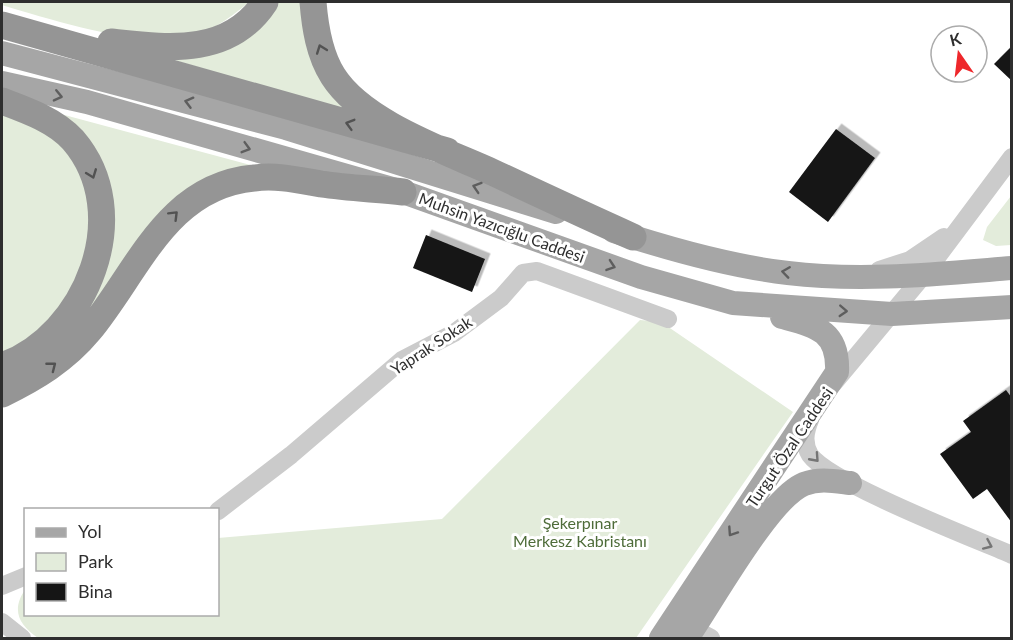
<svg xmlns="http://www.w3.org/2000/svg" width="1013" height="640" font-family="Lato,sans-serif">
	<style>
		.green { fill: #e3ecdb }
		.building { fill: #151515; filter: url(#shadow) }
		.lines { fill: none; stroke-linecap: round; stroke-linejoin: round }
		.minor { stroke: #cbcbcb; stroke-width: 18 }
		.major { stroke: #a6a6a6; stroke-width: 24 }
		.highway { stroke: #959595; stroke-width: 27 }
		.oneway { stroke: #525252 }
		.oneway2 { stroke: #5e5e5e }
		.oneway3 { stroke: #757575 }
		.labels { text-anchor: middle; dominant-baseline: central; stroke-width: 6; stroke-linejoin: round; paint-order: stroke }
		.street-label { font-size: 16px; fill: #2e2e2e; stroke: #fff }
		.park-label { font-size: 16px; fill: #4e6c39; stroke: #fff }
	</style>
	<defs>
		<filter id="shadow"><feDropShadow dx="5.5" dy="-5.5" stdDeviation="0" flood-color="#0004"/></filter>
	</defs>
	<rect width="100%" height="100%" fill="#fff"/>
	<!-- green -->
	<path class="green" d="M2,2H249C229,19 204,37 177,39C126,43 51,20 2,5Z
		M279,2H303C302,52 314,77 349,113L171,59L264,20Z
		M2,109C17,118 49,131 60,144C122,214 81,317 2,353Z
		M57,113L258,167L215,175L85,318L111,239Z
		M1011,196V245L996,246L983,240L987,227Z
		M640,320L661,322L793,412L636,638H38C19,625 11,610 25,590L26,614H218V538L442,519Z"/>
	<!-- building -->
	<path class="building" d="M1012,46V81L994,64Z
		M836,129L875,158L828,222L789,192Z
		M426,235L485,259L472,292L413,268Z
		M1006,390L1012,398V523L987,489L973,499L940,454L971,432L963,421Z"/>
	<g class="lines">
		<!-- minor -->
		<path class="minor" d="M879,270L910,260L944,237
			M833,384L923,276L1012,157
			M810,420C805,432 803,443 810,455C830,483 973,538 1012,555
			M218,511L291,455L402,360L454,333L501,298L523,273L537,271L668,319
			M2,586L26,576
			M2,622L22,638
			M694,629L711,638"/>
		<!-- major -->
		<path class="major" d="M2,53L286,128L556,212
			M2,83L87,102L403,192L641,277L733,303L892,314L1012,307
			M614,231C666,248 735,267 788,273C862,282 937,274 1012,268
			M661,638L837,372C839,330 815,326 782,317
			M687,638C711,604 769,498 804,484C819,478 834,481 850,483"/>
		<!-- highway -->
		<path class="highway" d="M313,2C315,27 319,54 333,76C362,122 443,150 492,172C539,194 586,216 633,237
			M2,25L447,151
			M111,42C167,48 229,57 265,2
			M2,101C26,110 55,120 73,140C136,213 87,336 2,366
			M2,394C35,378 65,360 89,331C138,272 166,186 254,178C277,175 298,180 321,184C348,188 376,189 403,192"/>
	</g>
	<!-- one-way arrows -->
	<defs><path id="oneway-chevron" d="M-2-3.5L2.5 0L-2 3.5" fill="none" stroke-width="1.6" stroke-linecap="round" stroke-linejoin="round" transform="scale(1.5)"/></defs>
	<g class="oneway">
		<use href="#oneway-chevron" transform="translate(321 49) rotate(-110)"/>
		<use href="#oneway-chevron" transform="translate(350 124) rotate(-164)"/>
		<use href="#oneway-chevron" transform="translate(92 174) rotate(69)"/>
		<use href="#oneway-chevron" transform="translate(174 215) rotate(-45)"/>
		<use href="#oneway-chevron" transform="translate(52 366) rotate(-38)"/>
	</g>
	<g class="oneway2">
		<use href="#oneway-chevron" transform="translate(58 96) rotate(13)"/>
		<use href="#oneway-chevron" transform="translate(189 102) rotate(-165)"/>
		<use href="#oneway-chevron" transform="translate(246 148) rotate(16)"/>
		<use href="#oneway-chevron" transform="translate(477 187) rotate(-162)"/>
		<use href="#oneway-chevron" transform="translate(611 266) rotate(19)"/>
		<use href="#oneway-chevron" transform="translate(786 272) rotate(-172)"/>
		<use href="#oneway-chevron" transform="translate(843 311) rotate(3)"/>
		<use href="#oneway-chevron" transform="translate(732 532) rotate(124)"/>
	</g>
	<g class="oneway3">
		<use href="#oneway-chevron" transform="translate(815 458) rotate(48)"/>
		<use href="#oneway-chevron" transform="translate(988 545) rotate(24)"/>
	</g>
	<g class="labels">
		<!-- street labels -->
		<g class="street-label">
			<text transform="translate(502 227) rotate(20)">Muhsin Yazıcığlu Caddesi</text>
			<text transform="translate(431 345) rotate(-33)">Yaprak Sokak</text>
			<text transform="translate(789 447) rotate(-56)">Turgut Özal Caddesi</text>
		</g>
		<!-- park labels -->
		<g class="park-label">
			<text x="580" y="522">Şekerpınar<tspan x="580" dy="18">Merkesz Kabristanı</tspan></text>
		</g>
	</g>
	<!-- border -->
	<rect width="1013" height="640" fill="none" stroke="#2e2e2e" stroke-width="6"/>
	<!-- legend -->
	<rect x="24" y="508" width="195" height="108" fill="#ffffff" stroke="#ababab" stroke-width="1.5"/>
	<rect x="36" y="528" width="30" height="9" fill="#a6a6a6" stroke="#ababab" stroke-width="1.5"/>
	<text x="78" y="538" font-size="18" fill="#2e2e2e">Yol</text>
	<rect x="36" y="553" width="30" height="18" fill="#e3ecdb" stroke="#ababab" stroke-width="1.5"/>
	<text x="78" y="568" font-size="18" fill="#2e2e2e">Park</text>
	<rect x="36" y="583" width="30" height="18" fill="#151515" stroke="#ababab" stroke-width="1.5"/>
	<text x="78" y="598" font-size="18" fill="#2e2e2e">Bina</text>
	<!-- north arrow -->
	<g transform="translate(959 54) rotate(346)"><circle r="28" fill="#ffffff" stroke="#ababab" stroke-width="1.5"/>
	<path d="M0-4.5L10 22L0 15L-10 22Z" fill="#ee272b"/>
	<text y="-9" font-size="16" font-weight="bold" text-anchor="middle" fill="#2e2e2e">K</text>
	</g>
</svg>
